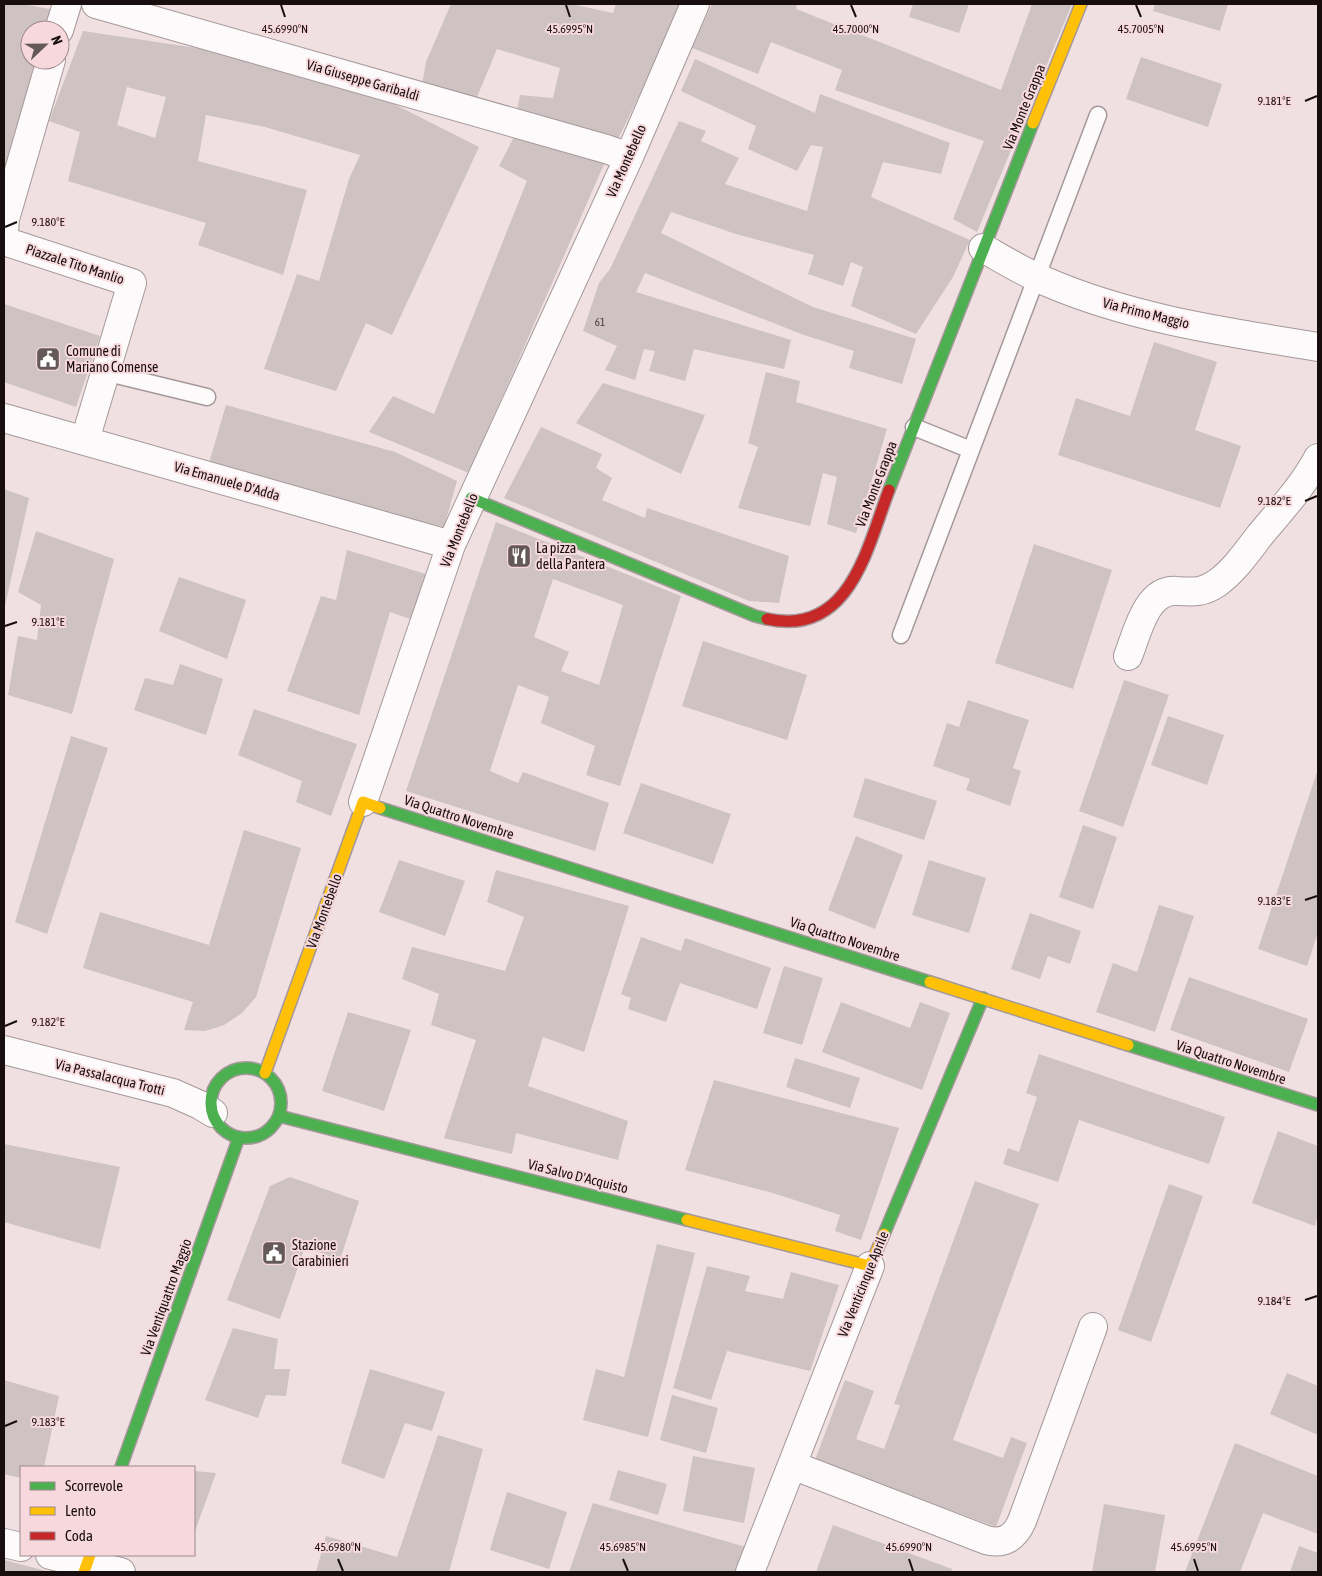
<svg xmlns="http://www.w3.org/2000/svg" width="1322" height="1576" font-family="'Asap Condensed',sans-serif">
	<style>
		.building { fill: #cec2c3; fill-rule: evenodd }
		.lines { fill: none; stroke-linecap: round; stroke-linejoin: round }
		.lane-casing { stroke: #a5989a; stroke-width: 19 }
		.street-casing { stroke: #a5989a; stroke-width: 30 }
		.fast-casing { stroke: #a5989a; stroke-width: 14 }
		.slow-casing { stroke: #a5989a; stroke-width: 14 }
		.jam-casing { stroke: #a5989a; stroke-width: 14 }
		.lane { stroke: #fdfafb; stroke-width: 16 }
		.street { stroke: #fdfafb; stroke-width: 28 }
		.fast { stroke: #4caf50; stroke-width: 11 }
		.slow { stroke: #ffc107; stroke-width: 11 }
		.jam { stroke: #c62828; stroke-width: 11 }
		.ticks { fill: none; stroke: #180e0f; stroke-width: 2 }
		.labels { text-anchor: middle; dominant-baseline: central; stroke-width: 4; stroke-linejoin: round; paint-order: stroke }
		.number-label { font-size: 11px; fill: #463b3c }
		.street-label { font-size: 14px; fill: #180e0f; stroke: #f7d9dd }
		.poi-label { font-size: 14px; fill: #180e0f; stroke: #f7d9dd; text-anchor: start }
		.ticks-label { font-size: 12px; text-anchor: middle; fill: #180e0f; stroke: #f7d9dd; stroke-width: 4; stroke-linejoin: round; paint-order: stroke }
	</style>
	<rect width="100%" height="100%" fill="#f0e0e2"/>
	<!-- building -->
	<path class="building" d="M4,4H22L55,10L50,30H30V60H41L10,170L4,174Z
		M451,4H571L613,13L616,4H684L617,141L515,119L520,95L553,98L560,68L497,49L477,97L422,85L426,62Z
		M712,4H797L796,9L1001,90L1032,4H1072L977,232L953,219L984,141L835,90L842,70L771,42L758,74L692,48Z
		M913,4H969L959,33L909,17Z
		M1155,4H1228L1220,31L1153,11Z
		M83,31L217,51L382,98L479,147L392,335L366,323L336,391L264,369L297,274L319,281L349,179L360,155L265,127L206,115L198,161L307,190L283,275L198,245L206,223L68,181L80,132L49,121ZM127,87L166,97L155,138L117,125Z
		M1141,57L1222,84L1208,127L1126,99Z
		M695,59L815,113L820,94L950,143L941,174L883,162L871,197L970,240L953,277L916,334L851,306L863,267L851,262L843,286L808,274L814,255L736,234L671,212L661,233L813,307L916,339L902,384L849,368L854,351L804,335L645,273L636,292L791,340L784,369L694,349L685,381L649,371L655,351L644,349L635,380L605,370L617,346L583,331L599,283L610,269L679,121L706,131L701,141L739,158L725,184L807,211L823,147L811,145L797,171L748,149L756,126L681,91Z
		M515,135L605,162L469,473L369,432L393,396L434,414L527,181L499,166Z
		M4,304L100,336L76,407L4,382Z
		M1154,342L1217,362L1195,430L1241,446L1220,508L1058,455L1076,398L1130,416Z
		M766,372L800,381L796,402L887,429L856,533L827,524L837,477L823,473L810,526L738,508L758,447L748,443Z
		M603,383L705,415L681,474L576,423Z
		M226,405L395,452L457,481L444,527L378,511L209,463Z
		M541,427L602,454L596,468L612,478L602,500L645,518L647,508L789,556L779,603L749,601L504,498Z
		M4,489L29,498L5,606H4Z
		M496,522L681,596L620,786L586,775L595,746L541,723L549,697L518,685L490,771L518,783L523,772L609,803L595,851L406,791ZM553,579L623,605L599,685L561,671L569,652L534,637Z
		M36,531L114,559L72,714L8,695L18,636L37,640L41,605L18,592Z
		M1034,544L1112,570L1073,689L995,663Z
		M347,550L429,575L413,620L390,612L359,715L287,691L321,596L336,600Z
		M179,577L246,600L227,659L159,631Z
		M703,641L807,675L787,740L682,706Z
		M180,664L223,679L206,735L134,710L145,678L173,685Z
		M1124,680L1169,695L1123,827L1079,811Z
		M968,700L1029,720L1013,768L1021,771L1010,806L966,790L970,779L933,766L947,723L959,727Z
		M254,709L357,744L331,816L296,802L302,781L238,755Z
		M1168,716L1224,735L1207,785L1151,765Z
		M71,736L108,748L47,934L15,922Z
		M1318,769V932L1307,966L1258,949Z
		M865,778L937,801L924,840L853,817Z
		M641,783L731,814L713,864L623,833Z
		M1083,825L1117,837L1093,909L1059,897Z
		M244,830L301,848L256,997L242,1013L224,1025L205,1031L184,1030L193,1002L83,968L100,912L209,945Z
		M856,836L903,855L875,929L828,910Z
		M399,860L465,881L445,936L379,912Z
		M929,860L986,878L969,933L912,915Z
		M496,870L629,906L584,1052L543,1037L528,1086L628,1121L618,1160L516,1133L512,1154L444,1138L476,1040L431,1025L439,994L402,979L412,947L505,971L524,917L487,902Z
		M1159,905L1194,916L1155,1032L1096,1012L1113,963L1137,972Z
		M1030,913L1081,931L1070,964L1048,956L1040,979L1011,969Z
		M641,937L681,951L685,938L771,968L757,1009L680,983L666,1022L628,1009L631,998L621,994Z
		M784,966L823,978L802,1045L763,1033Z
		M1189,977L1308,1019L1289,1072L1170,1030Z
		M841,1002L910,1028L920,1002L950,1013L922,1090L822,1052Z
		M348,1012L411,1030L384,1111L322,1091Z
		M1039,1054L1225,1117L1209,1164L1079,1120L1058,1182L1003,1164L1008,1148L1019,1152L1037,1097L1026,1093Z
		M795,1058L860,1078L850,1108L786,1087Z
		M714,1080L899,1128L861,1240L835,1231L840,1215L773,1193L685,1170Z
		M1278,1131L1318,1146V1215L1315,1226L1252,1203Z
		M4,1144L120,1167L100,1249L4,1222Z
		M290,1177L359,1201L340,1260L305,1247L280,1319L227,1300L270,1186Z
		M975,1181L1039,1204L953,1440L1003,1458L1011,1437L1027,1443L996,1527L815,1460L845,1380L874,1391L856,1439L884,1449L900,1405L894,1404Z
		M1169,1184L1203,1196L1151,1342L1118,1330Z
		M657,1244L695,1253L648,1437L583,1420L596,1369L624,1377Z
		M707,1266L750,1276L745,1291L783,1299L791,1272L839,1285L810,1371L727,1351L711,1400L673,1388Z
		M233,1328L278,1339L274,1369H290L286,1396L266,1395L258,1418L205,1400Z
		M370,1369L445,1392L432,1431L405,1423L384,1479L341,1463Z
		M1287,1373L1318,1386V1435L1270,1414Z
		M4,1380L59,1396L44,1467H21V1478L4,1474Z
		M672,1395L718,1408L706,1453L660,1440Z
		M438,1435L483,1449L449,1572H316L326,1536L397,1557Z
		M1235,1443L1318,1476V1534L1263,1513L1240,1572H1185Z
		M693,1456L755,1468L744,1523L683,1511Z
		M618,1470L667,1484L658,1515L609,1500Z
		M194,1471L216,1473L194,1534Z
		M507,1492L567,1512L549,1569L490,1550Z
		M593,1503L753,1549L744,1572H569Z
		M1104,1504L1165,1515L1155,1572H1092Z
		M833,1525L952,1569L951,1572H816Z
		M1299,1546L1318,1553V1572H1290Z
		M4,1560L50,1572H4Z"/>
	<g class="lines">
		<defs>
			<path id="lane" d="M104,372L207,397
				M914,427L971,450
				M901,635L1098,115"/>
			<path id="street" d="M96,4L606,149L629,157
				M59,30L67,4
				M4,231L5,219L51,60
				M4,241L132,283L85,440
				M983,248C1004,260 1025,273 1047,282C1133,319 1227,332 1318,347
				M4,418L451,545
				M1128,656C1137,634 1146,588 1177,591C1193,592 1203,593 1217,583C1234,571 1247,552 1260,535C1281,510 1303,486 1318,458
				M363,802L451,545L629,157L695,4
				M4,1050L173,1093L200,1105L213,1113
				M792,1465L986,1540C1004,1545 1015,1537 1022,1521L1093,1327
				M4,1543L21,1547
				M50,1555L121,1572
				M750,1572L870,1266"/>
			<path id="fast" d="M889,490L1033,123
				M471,498L755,616L767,619
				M380,808L930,982
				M1128,1045L1318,1105
				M211 1103a35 35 0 1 1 70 0a35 35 0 1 1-70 0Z
				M279,1116L687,1220
				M884,1234L983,998
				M121,1467L239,1137"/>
			<path id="slow" d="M1033,123L1081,4
				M930,982L1128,1045
				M265,1073L363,802L380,808
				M687,1220L870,1266L884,1234
				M84,1572L90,1555"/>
			<path id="jam" d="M767,619C850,637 867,548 889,490"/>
		</defs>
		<!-- lane casing -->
		<use href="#lane" class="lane-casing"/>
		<!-- street casing -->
		<use href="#street" class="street-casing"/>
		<!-- fast casing -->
		<use href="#fast" class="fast-casing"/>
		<!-- slow casing -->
		<use href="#slow" class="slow-casing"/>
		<!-- jam casing -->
		<use href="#jam" class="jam-casing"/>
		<!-- lane -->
		<use href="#lane" class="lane"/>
		<!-- street -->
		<use href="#street" class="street"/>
		<!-- fast -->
		<use href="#fast" class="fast"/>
		<!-- slow -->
		<use href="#slow" class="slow"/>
		<!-- jam -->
		<use href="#jam" class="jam"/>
	</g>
	<!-- ticks -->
	<path class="ticks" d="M281,5L285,17M566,5L570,17M851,5L856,17M1136,5L1141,17M1305,101L1317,96M5,227L17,222M1305,501L1317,496M5,626L17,622M1305,900L1317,896M5,1026L17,1021M1305,1300L1317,1296M5,1426L17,1421M338,1559L343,1571M623,1559L628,1571M909,1559L913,1571M1194,1559L1198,1571"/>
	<!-- icons -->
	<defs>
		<symbol id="civic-square" viewBox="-11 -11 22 22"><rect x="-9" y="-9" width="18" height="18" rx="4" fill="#645859" stroke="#f7d9dd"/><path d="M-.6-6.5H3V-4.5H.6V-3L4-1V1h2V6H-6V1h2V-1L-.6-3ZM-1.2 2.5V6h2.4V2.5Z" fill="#fff"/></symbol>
		<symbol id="restaurant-square" viewBox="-11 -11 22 22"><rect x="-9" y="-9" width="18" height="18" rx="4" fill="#645859" stroke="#f7d9dd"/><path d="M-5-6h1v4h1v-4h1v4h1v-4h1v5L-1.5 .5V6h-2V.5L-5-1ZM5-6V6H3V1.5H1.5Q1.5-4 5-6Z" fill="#fff"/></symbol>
	</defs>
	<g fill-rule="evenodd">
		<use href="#civic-square" x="34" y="345" width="28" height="28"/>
		<use href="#restaurant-square" x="505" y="542" width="28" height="28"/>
		<use href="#civic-square" x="260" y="1239" width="28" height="28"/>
	</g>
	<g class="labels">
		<!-- number labels -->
		<g class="number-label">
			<text x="600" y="322">61</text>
		</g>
		<!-- street labels -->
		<g class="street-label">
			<text transform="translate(363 80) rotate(16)">Via Giuseppe Garibaldi</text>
			<text transform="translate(1024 107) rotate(-68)">Via Monte Grappa</text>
			<text transform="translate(626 161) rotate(-66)">Via Montebello</text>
			<text transform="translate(75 264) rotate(18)">Piazzale Tito Manlio</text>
			<text transform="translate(1146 313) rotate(14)">Via Primo Maggio</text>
			<text transform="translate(227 481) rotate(16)">Via Emanuele D'Adda</text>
			<text transform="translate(876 484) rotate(-69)">Via Monte Grappa</text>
			<text transform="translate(459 530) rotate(-68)">Via Montebello</text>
			<text transform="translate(459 817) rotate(18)">Via Quattro Novembre</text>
			<text transform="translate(324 911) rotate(-70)">Via Montebello</text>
			<text transform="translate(845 939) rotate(18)">Via Quattro Novembre</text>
			<text transform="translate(1231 1062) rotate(18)">Via Quattro Novembre</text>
			<text transform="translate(110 1077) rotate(14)">Via Passalacqua Trotti</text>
			<text transform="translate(578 1176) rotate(14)">Via Salvo D'Acquisto</text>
			<text transform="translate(863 1284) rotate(-68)">Via Venticinque Aprile</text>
			<text transform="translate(166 1297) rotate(-70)">Via Ventiquattro Maggio</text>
		</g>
		<!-- poi labels -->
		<g class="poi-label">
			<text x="66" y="351">Comune di<tspan x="66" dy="16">Mariano Comense</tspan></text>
			<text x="536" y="548">La pizza<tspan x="536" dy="16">della Pantera</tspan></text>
			<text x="292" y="1245">Stazione<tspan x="292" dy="16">Carabinieri</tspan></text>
		</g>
	</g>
	<g class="ticks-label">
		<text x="285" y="33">45.6990°N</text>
		<text x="570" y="33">45.6995°N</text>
		<text x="856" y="33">45.7000°N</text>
		<text x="1141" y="33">45.7005°N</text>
		<text x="1274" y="105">9.181°E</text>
		<text x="48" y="226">9.180°E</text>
		<text x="1274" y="505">9.182°E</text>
		<text x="48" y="626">9.181°E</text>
		<text x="1274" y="905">9.183°E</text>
		<text x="48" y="1026">9.182°E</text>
		<text x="1274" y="1305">9.184°E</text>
		<text x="48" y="1426">9.183°E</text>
		<text x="338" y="1551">45.6980°N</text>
		<text x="623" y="1551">45.6985°N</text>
		<text x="909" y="1551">45.6990°N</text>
		<text x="1194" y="1551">45.6995°N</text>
	</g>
	<!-- border -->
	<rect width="1322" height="1576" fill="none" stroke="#180e0f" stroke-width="10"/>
	<!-- legend -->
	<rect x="20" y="1466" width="175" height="90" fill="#f7d9dd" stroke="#9e888b"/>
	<rect x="30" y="1482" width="25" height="8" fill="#4caf50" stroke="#9e888b"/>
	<text x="65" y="1491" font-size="15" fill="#180e0f">Scorrevole</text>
	<rect x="30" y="1507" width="25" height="8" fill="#ffc107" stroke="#9e888b"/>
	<text x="65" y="1516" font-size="15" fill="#180e0f">Lento</text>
	<rect x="30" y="1532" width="25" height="8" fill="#c62828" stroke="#9e888b"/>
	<text x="65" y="1541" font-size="15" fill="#180e0f">Coda</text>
	<!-- north arrow -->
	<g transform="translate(45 45) rotate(68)"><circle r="24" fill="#f7d9dd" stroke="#9e888b"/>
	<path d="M0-4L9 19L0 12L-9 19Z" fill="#645859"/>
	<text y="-8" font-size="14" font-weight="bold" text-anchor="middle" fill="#180e0f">N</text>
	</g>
</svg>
